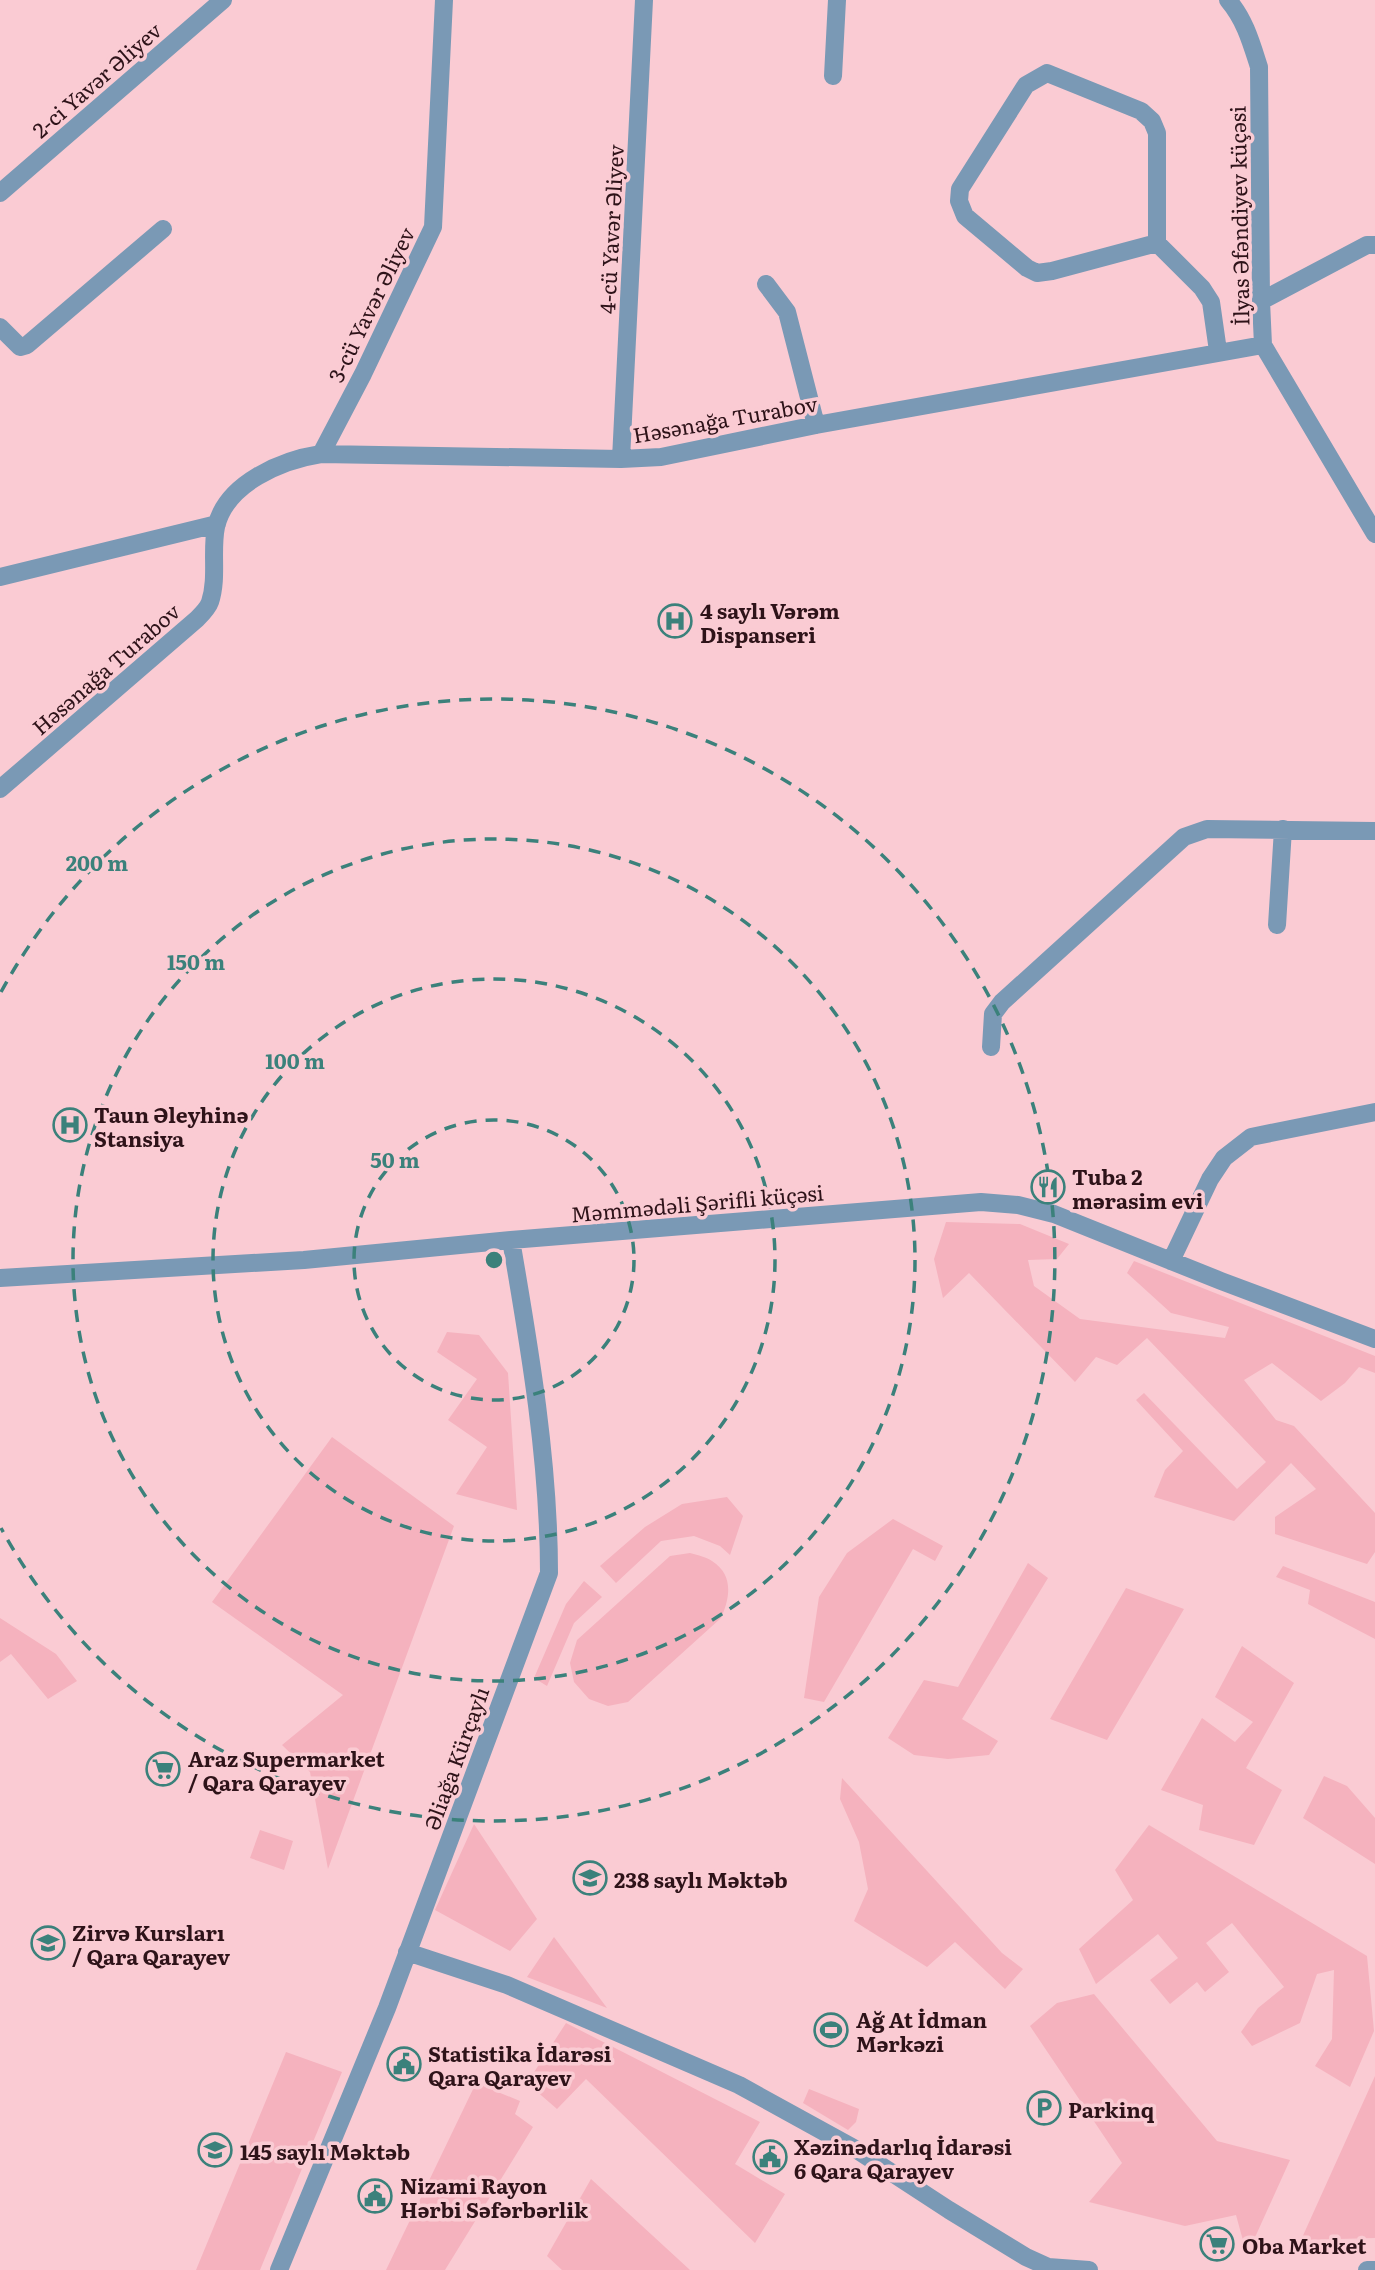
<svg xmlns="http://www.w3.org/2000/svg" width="1375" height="2270" font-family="Literata,serif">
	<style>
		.green { fill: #f5b2be }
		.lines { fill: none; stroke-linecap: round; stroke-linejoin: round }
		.minor { stroke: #7a99b5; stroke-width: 18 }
		.ring { fill: none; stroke: #3b817b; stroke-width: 3.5; stroke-dasharray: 12 9 }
		.labels { text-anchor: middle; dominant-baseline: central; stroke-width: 7; stroke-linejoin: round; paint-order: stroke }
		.street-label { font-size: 21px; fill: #2e1319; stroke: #facbd3 }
		.poi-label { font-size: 21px; font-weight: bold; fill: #2e1319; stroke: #facbd3; text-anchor: start }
		.centre { fill: #3b817b; stroke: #facbd3; stroke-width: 3.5 }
		.ring-label { font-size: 21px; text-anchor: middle; font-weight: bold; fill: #3b817b; stroke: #facbd3; stroke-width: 7; stroke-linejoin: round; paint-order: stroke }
	</style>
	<rect width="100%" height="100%" fill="#facbd3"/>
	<!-- green -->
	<path class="green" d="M946,1222L1020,1224L1069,1244L1057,1259L1028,1260L1034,1286L1080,1319L1225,1338L1229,1327L1171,1313L1127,1273L1134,1261L1375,1356V1373L1359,1367L1345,1383L1321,1401L1272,1363L1244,1380L1276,1420L1294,1426L1375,1513V1552L1367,1564L1275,1534V1517L1316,1489L1291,1463L1234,1521L1154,1497L1165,1470L1183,1451L1136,1400L1144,1393L1237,1489L1266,1462L1147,1338L1117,1365L1096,1357L1075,1382L969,1273L943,1298L934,1259Z
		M447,1332L479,1335L508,1373L517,1510L456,1494L487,1447L448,1420L477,1379L437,1352Z
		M332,1437L454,1526L328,1869L310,1772L282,1745L343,1695L212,1602Z
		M727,1497L743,1516L730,1555L720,1546L694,1536L661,1541L616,1583L600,1566L645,1527L682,1504Z
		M893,1519L943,1546L935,1561L913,1549L824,1702L804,1698L819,1597L847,1553Z
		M690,1553C697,1555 706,1557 712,1561C734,1575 730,1598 721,1618L628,1702L608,1706L589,1699L574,1682L570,1663L577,1640L670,1556Z
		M1028,1563L1048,1578L962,1719L998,1741L989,1755L948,1759L914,1755L888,1738L924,1680L958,1687Z
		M1283,1566L1375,1602V1639L1308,1604L1310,1590L1276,1577Z
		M584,1581L602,1597L574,1623L547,1686L534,1678L566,1604Z
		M1126,1588L1184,1609L1107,1740L1050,1719Z
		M0,1618L56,1654L77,1681L48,1699L11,1654L0,1662Z
		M1242,1646L1294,1683L1246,1768L1282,1790L1254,1845L1199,1830L1203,1805L1161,1790L1202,1718L1235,1742L1253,1722L1215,1697Z
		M1324,1776L1347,1786L1375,1818V1864L1303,1818Z
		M842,1778L1002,1953L1023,1969L1005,1989L955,1942L927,1967L854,1921L868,1889L859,1842L840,1799Z
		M474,1824L537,1919L510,1951L435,1910Z
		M1149,1825L1367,1956L1374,2031L1350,2087L1315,2066L1332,2039L1334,1970L1317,1974L1300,2023L1252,2046L1241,2032L1258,2008L1284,1987L1232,1923L1206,1943L1229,1972L1205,1992L1197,1982L1170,2004L1150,1980L1178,1958L1158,1934L1096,1984L1079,1949L1133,1900L1115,1870Z
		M260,1830L293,1841L284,1870L250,1858Z
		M554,1937L607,2008L527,1977Z
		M1094,1994L1217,2141L1290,2160L1247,2255L1236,2215L1185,2226L1089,2202L1122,2163L1030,2026L1057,2003Z
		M566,2023L760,2122L735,2164L785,2194L755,2243L586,2079L557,2109L527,2083Z
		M286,2052L342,2072L260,2270H196Z
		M1375,2076V2238L1301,2240Z
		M476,2083L520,2101L515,2114L533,2127L445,2270H386Z
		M809,2089L859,2109L856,2122L848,2130L803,2103Z
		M591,2179L690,2270H562L547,2256Z"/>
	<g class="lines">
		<!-- minor -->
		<path class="minor" d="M1228,0C1245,20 1251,42 1259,67L1261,301L1263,345L1375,534
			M833,76L837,0
			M0,193L223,0
			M1157,243L1052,271L1037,273L1027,268L965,216L959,201L960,189L1026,85L1047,73L1141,111L1152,121L1157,133V243L1202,288L1211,302L1218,351
			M766,284L787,312L816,425
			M1261,301L1367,245H1375
			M0,327L20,347L27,345L163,229
			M321,454L363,374L433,227L444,0
			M621,459L644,0
			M0,577L217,524
			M0,789L197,619C202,614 208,608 210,602C218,578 211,551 216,527C226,483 282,460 321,454L621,459L661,457L816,425L1263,345
			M1277,925L1283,829
			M991,1047L993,1014L1002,1002L1184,837L1207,829L1375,831
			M1171,1261L1210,1179L1224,1158L1251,1137L1375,1112
			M0,1278L304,1260L511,1240L981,1202L1018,1205L1054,1214L1221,1281L1375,1339
			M407,1952L507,1985L739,2085L857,2150L949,2210L1026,2257L1048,2267L1089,2270
			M279,2270L387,2008L549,1573C549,1462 530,1350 511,1240
			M1367,2270H1375"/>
	</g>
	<!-- distance rings -->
	<g class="ring">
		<circle cx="494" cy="1260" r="140"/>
		<circle cx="494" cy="1260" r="281"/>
		<circle cx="494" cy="1260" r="421"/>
		<path d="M1 992A561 561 0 1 1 1 1528"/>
	</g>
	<!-- icons -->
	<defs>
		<symbol id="hospital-ring" viewBox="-11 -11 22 22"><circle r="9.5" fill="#facbd3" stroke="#3b817b" stroke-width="1.5"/><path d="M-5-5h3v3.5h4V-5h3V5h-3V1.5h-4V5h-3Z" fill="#3b817b"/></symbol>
		<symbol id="restaurant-ring" viewBox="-11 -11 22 22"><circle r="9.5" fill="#facbd3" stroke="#3b817b" stroke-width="1.5"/><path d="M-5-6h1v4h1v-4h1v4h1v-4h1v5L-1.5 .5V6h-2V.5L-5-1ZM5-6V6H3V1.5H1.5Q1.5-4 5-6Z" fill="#3b817b"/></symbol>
		<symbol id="supermarket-ring" viewBox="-11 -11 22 22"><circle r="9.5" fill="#facbd3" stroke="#3b817b" stroke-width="1.5"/><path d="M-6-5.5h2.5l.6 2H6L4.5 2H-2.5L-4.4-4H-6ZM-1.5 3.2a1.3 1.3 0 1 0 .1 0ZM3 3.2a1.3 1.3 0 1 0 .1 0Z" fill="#3b817b"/></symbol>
		<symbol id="school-ring" viewBox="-11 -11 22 22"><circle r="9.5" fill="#facbd3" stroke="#3b817b" stroke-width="1.5"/><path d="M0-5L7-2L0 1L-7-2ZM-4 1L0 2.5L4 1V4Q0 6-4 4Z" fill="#3b817b"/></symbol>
		<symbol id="university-ring" viewBox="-11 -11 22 22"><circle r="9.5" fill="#facbd3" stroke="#3b817b" stroke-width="1.5"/><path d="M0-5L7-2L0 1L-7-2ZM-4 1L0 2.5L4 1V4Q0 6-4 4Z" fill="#3b817b"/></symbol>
		<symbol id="stadium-ring" viewBox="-11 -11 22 22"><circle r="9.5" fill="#facbd3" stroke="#3b817b" stroke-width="1.5"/><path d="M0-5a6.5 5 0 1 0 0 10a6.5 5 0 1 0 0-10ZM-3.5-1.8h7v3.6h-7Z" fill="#3b817b"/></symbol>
		<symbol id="civic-ring" viewBox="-11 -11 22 22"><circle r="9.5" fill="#facbd3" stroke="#3b817b" stroke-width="1.5"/><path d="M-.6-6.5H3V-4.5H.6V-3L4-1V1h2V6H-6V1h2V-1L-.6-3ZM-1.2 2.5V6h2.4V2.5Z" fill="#3b817b"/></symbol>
		<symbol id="parking-ring" viewBox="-11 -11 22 22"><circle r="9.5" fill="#facbd3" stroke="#3b817b" stroke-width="1.5"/><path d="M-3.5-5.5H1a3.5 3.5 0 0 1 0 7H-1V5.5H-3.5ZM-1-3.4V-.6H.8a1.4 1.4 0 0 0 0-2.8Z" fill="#3b817b"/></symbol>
	</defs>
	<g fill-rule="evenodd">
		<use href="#hospital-ring" x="656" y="602" width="38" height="38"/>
		<use href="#hospital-ring" x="51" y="1106" width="38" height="38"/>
		<use href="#restaurant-ring" x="1029" y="1168" width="38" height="38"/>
		<use href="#supermarket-ring" x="144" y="1750" width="38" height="38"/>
		<use href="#school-ring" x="571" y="1859" width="38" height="38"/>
		<use href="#university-ring" x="29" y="1924" width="38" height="38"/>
		<use href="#stadium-ring" x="812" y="2011" width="38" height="38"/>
		<use href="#civic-ring" x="385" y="2045" width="38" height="38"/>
		<use href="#parking-ring" x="1025" y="2089" width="38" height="38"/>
		<use href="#school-ring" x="196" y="2131" width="38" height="38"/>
		<use href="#civic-ring" x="751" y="2138" width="38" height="38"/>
		<use href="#civic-ring" x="356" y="2177" width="38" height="38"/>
		<use href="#supermarket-ring" x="1198" y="2225" width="38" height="38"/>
	</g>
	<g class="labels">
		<!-- street labels -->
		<g class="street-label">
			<text transform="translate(96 79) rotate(-41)">2-ci Yavər Əliyev</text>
			<text transform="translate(1238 216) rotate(-91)">İlyas Əfəndiyev küçəsi</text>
			<text transform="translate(610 229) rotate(-87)">4-cü Yavər Əliyev</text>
			<text transform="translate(370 304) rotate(-64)">3-cü Yavər Əliyev</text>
			<text transform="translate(725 418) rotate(-10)">Həsənağa Turabov</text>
			<text transform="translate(105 668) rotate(-41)">Həsənağa Turabov</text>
			<text transform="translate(697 1202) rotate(-5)">Məmmədəli Şərifli küçəsi</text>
			<text transform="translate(455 1758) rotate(-70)">Əliağa Kürçaylı</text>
		</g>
		<!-- poi labels -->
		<g class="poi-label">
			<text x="700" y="609">4 saylı Vərəm<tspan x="700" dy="24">Dispanseri</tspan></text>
			<text x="94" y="1113">Taun Əleyhinə<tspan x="94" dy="24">Stansiya</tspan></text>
			<text x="1072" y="1175">Tuba 2<tspan x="1072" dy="24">mərasim evi</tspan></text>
			<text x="188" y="1757">Araz Supermarket<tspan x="188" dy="24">/ Qara Qarayev</tspan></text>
			<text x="614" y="1878">238 saylı Məktəb</text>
			<text x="72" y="1931">Zirvə Kursları<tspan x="72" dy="24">/ Qara Qarayev</tspan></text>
			<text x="856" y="2018">Ağ At İdman<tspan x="856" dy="24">Mərkəzi</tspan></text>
			<text x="428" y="2052">Statistika İdarəsi<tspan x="428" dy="24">Qara Qarayev</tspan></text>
			<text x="1068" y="2108">Parkinq</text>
			<text x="794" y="2145">Xəzinədarlıq İdarəsi<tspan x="794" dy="24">6 Qara Qarayev</tspan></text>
			<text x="240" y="2150">145 saylı Məktəb</text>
			<text x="400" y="2184">Nizami Rayon<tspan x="400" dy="24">Hərbi Səfərbərlik</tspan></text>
			<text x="1242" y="2244">Oba Market</text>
		</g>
	</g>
	<circle cx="494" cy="1260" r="10" class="centre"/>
	<g class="ring-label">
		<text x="97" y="871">200 m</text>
		<text x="196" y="970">150 m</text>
		<text x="295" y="1069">100 m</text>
		<text x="395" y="1168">50 m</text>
	</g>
</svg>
